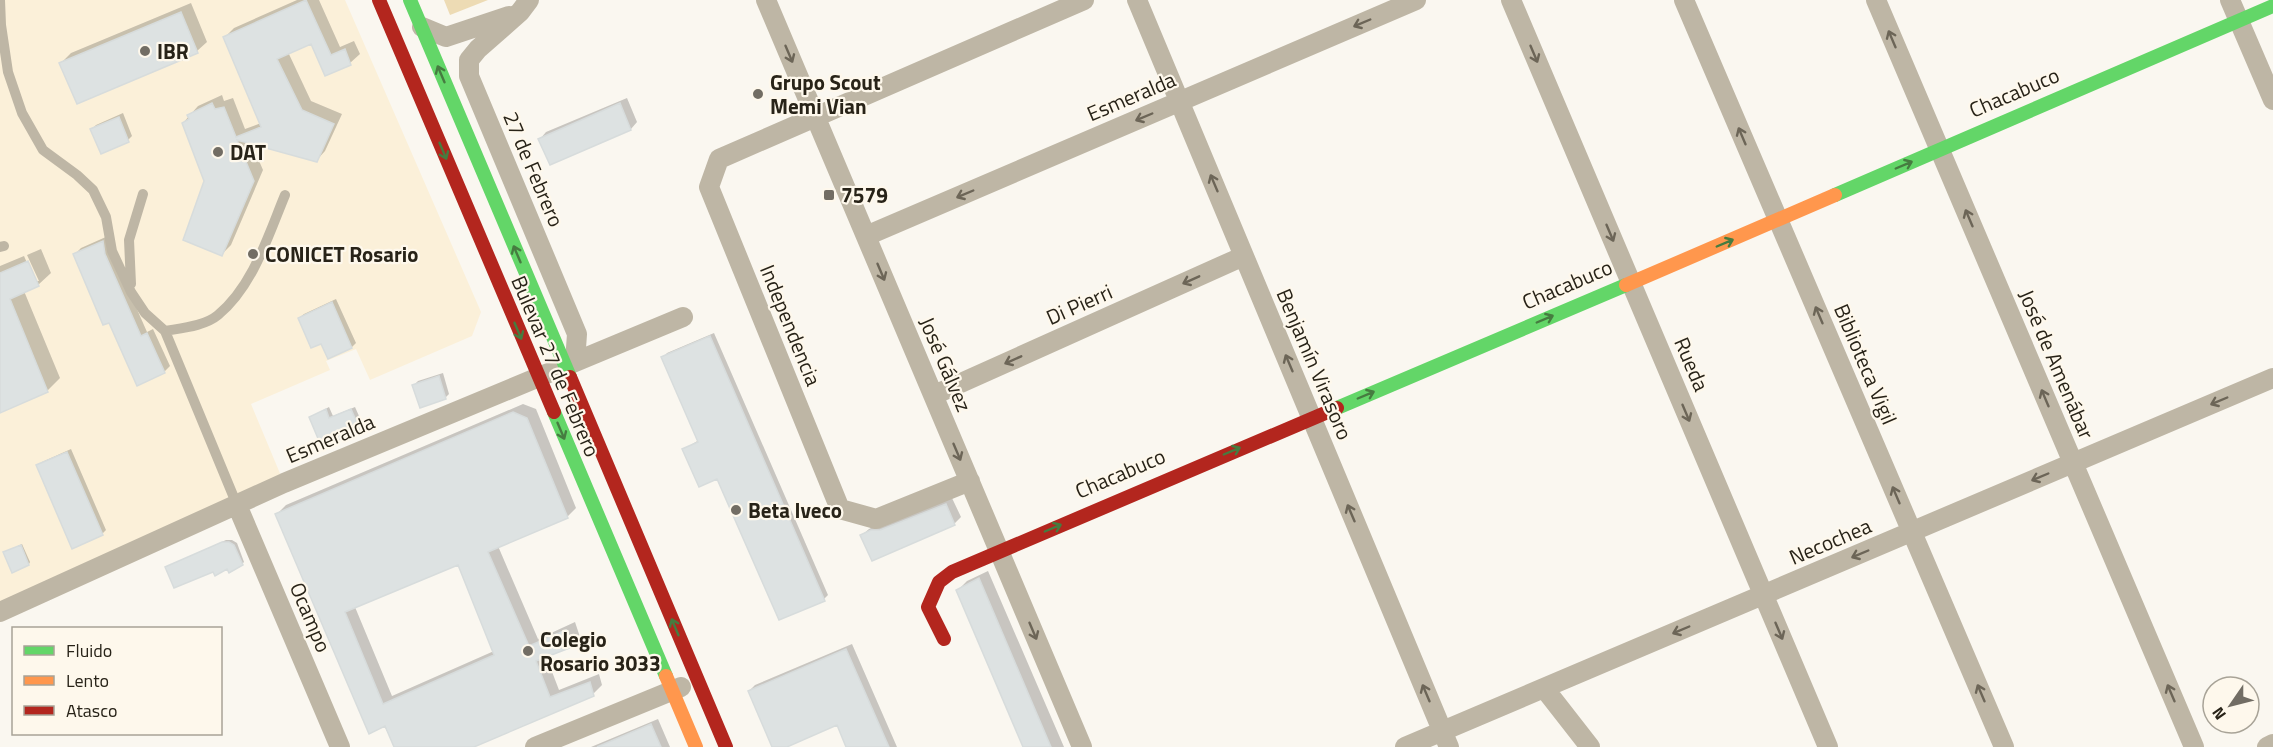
<svg xmlns="http://www.w3.org/2000/svg" width="2273" height="747" font-family="'Titillium Web',sans-serif">
	<style>
		.built { fill: #fbf0d9 }
		.green { fill: #eddbb4 }
		.shadow { fill: #0003; fill-rule: evenodd }
		.building { fill: #dde2e2; stroke: #d7dcdc; stroke-width: 1.5; fill-rule: evenodd }
		.lines { fill: none; stroke-linecap: round; stroke-linejoin: round }
		.lane { stroke: #beb6a5; stroke-width: 10 }
		.street { stroke: #beb6a5; stroke-width: 20 }
		.fast { stroke: #63d668; stroke-width: 14 }
		.slow { stroke: #ff974d; stroke-width: 14 }
		.jam { stroke: #b3261e; stroke-width: 14 }
		.oneway { stroke: #6c6557 }
		.oneway2 { stroke: #467c40 }
		.poi-dot { fill: #726d64; stroke: #fef8ec; stroke-width: 2 }
		.labels { text-anchor: middle; dominant-baseline: central; stroke-width: 4.5; stroke-linejoin: round; paint-order: stroke }
		.poi-label { font-size: 21px; font-weight: bold; fill: #282318; stroke: #fef8ec; text-anchor: start }
		.street-label { font-size: 21px; fill: #282318; stroke: #fef8ec }
	</style>
	<rect width="100%" height="100%" fill="#faf7f0"/>
	<!-- built -->
	<path class="built" d="M0,0H345L481,312L472,336L370,380L356,349L326,361L330,370L251,404L284,483L0,612Z"/>
	<!-- green -->
	<path class="green" d="M444,0H488L450,15Z"/>
	<!-- shadow -->
	<path class="shadow" d="M297,0H319L340,47L354,41L360,54L350,63L326,74L312,42L288,52L311,101L342,114L325,151L316,161L251,142L263,170L231,245L222,254L206,181L183,123L198,106L222,95L224,101L233,98L245,129L261,123L225,37L234,28Z
		M191,3L207,42L197,51L78,102L61,63L71,53Z
		M627,98L637,122L631,129L540,139L546,132Z
		M123,113L132,136L128,140L101,152L92,129L96,125Z
		M108,236L110,248L147,332L153,329L170,366L164,372L110,321L75,254L81,248Z
		M41,249L51,273L38,285L24,291L60,378L47,391L0,404V266L24,256L35,281H39L27,255Z
		M336,299L356,343L352,347L329,357L322,342L299,318L304,314Z
		M714,333L828,595L824,599L718,477L684,449L699,440L663,358L667,353Z
		M443,373L449,394L445,398L414,385L418,381Z
		M523,404L536,409L576,508L567,517L498,546L538,639L575,622L580,637L571,646L546,656L559,690L599,674L602,685L593,694L470,747H395L277,514L286,505ZM459,563L494,651L392,696L355,607Z
		M329,407L333,416L355,407L363,425L323,446L310,417Z
		M71,449L106,530L102,534L38,466L42,462Z
		M952,498L961,517L954,524L862,535L869,529L879,524Z
		M226,540H232L237,543L244,562L242,564L214,570L167,567Z
		M22,544L30,562L29,564L7,551Z
		M988,571L1064,747H1025L958,590L967,581Z
		M852,644L897,747H848L837,723L783,747H774L749,691L755,685Z
		M658,719L670,747H591Z"/>
	<!-- building -->
	<path class="building" d="M306,0L331,55L345,49L351,65L325,76L311,44L277,59L302,110L334,124L317,162L237,140L254,181L222,256L183,240L204,181L182,123L189,119L187,115L212,103L215,109L224,107L236,137L261,127L223,37Z
		M181,12L198,53L77,104L59,63Z
		M620,103L631,130L550,165L538,139Z
		M119,117L129,142L101,154L90,129Z
		M103,241L105,254L141,336L147,333L165,373L137,386L109,323L103,325L73,254Z
		M28,261L39,286L10,299L48,392L0,413V273Z
		M332,302L352,348L328,359L321,344L311,348L298,318Z
		M710,336L825,601L779,620L717,479L699,487L682,449L698,442L661,357Z
		M439,376L446,399L420,408L412,385Z
		M326,409L329,418L351,409L360,430L322,448L309,417Z
		M513,412L527,418L568,518L488,552L529,646L566,630L572,647L536,661L550,697L590,682L594,696L474,747H394L385,726L369,734L275,514ZM458,565L494,655L383,704L345,612Z
		M67,452L103,535L72,549L36,465Z
		M946,504L955,525L872,561L860,535L871,530H880Z
		M222,542H229L234,545L243,565L229,573L227,569L215,576L213,572L174,588L165,567Z
		M21,545L29,565L12,573L3,552Z
		M979,578L1051,747H1023L956,590Z
		M846,649L889,747H846L837,725L787,747H772L748,691Z
		M651,724L661,747H597Z"/>
	<g class="lines">
		<!-- lane -->
		<path class="lane" d="M0,0L1,25L8,72L22,113L43,150L77,175L93,190L106,217L112,251L131,292L145,313L165,331L237,505
			M0,247L4,246
			M131,284L129,240L143,194
			M165,331C182,328 205,326 218,315C253,286 268,236 285,195"/>
		<!-- street -->
		<path class="street" d="M529,0L520,12L478,49L469,60V76L577,334L575,362
			M766,0L1082,747
			M1137,0L1449,747
			M1511,0L1828,747
			M1684,0L2004,747
			M1876,0L2194,747
			M2230,0L2273,100
			M422,27L446,37L509,16
			M866,236L1416,0
			M934,395L1244,256
			M970,481L876,519L840,509L709,187L719,159L1084,0
			M237,505L340,747
			M0,612L284,483L683,317
			M1544,688L1590,747
			M535,747L681,687
			M1405,747L2273,378
			M2267,747L2273,744"/>
		<!-- fast -->
		<path class="fast" d="M410,0L570,377
			M1835,195L2273,6
			M1337,408L1626,285
			M554,412L666,676"/>
		<!-- slow -->
		<path class="slow" d="M1626,285L1835,195
			M666,676L696,747"/>
		<!-- jam -->
		<path class="jam" d="M379,0L554,412
			M570,377L726,747
			M944,639L928,607L939,582L952,572L1337,408"/>
	</g>
	<!-- one-way arrows -->
	<defs><path id="oneway-shaft" d="M-6 0H5M1.5-3L5.5 0L1.5 3" fill="none" stroke-width="1.6" stroke-linecap="round" stroke-linejoin="round" transform="scale(1.5)"/></defs>
	<g class="oneway">
		<use href="#oneway-shaft" transform="translate(1362 23) rotate(157)"/>
		<use href="#oneway-shaft" transform="translate(1892 39) rotate(-113)"/>
		<use href="#oneway-shaft" transform="translate(789 54) rotate(67)"/>
		<use href="#oneway-shaft" transform="translate(1534 54) rotate(67)"/>
		<use href="#oneway-shaft" transform="translate(1144 117) rotate(157)"/>
		<use href="#oneway-shaft" transform="translate(1742 136) rotate(-113)"/>
		<use href="#oneway-shaft" transform="translate(1214 183) rotate(-113)"/>
		<use href="#oneway-shaft" transform="translate(965 194) rotate(157)"/>
		<use href="#oneway-shaft" transform="translate(1969 218) rotate(-113)"/>
		<use href="#oneway-shaft" transform="translate(1610 233) rotate(67)"/>
		<use href="#oneway-shaft" transform="translate(881 272) rotate(67)"/>
		<use href="#oneway-shaft" transform="translate(1191 280) rotate(156)"/>
		<use href="#oneway-shaft" transform="translate(1819 315) rotate(-113)"/>
		<use href="#oneway-shaft" transform="translate(1013 360) rotate(156)"/>
		<use href="#oneway-shaft" transform="translate(1289 363) rotate(-113)"/>
		<use href="#oneway-shaft" transform="translate(2045 398) rotate(-113)"/>
		<use href="#oneway-shaft" transform="translate(2219 401) rotate(157)"/>
		<use href="#oneway-shaft" transform="translate(1686 413) rotate(67)"/>
		<use href="#oneway-shaft" transform="translate(957 452) rotate(67)"/>
		<use href="#oneway-shaft" transform="translate(2040 477) rotate(157)"/>
		<use href="#oneway-shaft" transform="translate(1896 495) rotate(-113)"/>
		<use href="#oneway-shaft" transform="translate(1351 513) rotate(-113)"/>
		<use href="#oneway-shaft" transform="translate(1860 554) rotate(157)"/>
		<use href="#oneway-shaft" transform="translate(1681 630) rotate(157)"/>
		<use href="#oneway-shaft" transform="translate(1033 631) rotate(67)"/>
		<use href="#oneway-shaft" transform="translate(1779 631) rotate(67)"/>
		<use href="#oneway-shaft" transform="translate(1426 693) rotate(-113)"/>
		<use href="#oneway-shaft" transform="translate(1981 693) rotate(-113)"/>
		<use href="#oneway-shaft" transform="translate(2171 693) rotate(-113)"/>
	</g>
	<g class="oneway2">
		<use href="#oneway-shaft" transform="translate(441 74) rotate(-113)"/>
		<use href="#oneway-shaft" transform="translate(443 151) rotate(67)"/>
		<use href="#oneway-shaft" transform="translate(1904 165) rotate(-23)"/>
		<use href="#oneway-shaft" transform="translate(1725 243) rotate(-23)"/>
		<use href="#oneway-shaft" transform="translate(517 254) rotate(-113)"/>
		<use href="#oneway-shaft" transform="translate(1545 319) rotate(-23)"/>
		<use href="#oneway-shaft" transform="translate(518 331) rotate(67)"/>
		<use href="#oneway-shaft" transform="translate(1366 395) rotate(-23)"/>
		<use href="#oneway-shaft" transform="translate(561 431) rotate(67)"/>
		<use href="#oneway-shaft" transform="translate(1232 451) rotate(-23)"/>
		<use href="#oneway-shaft" transform="translate(1053 528) rotate(-23)"/>
		<use href="#oneway-shaft" transform="translate(675 627) rotate(-113)"/>
	</g>
	<!-- markers -->
	<g class="poi-dot">
		<circle cx="145" cy="51" r="6"/>
		<circle cx="758" cy="94" r="6"/>
		<circle cx="218" cy="152" r="6"/>
		<rect x="823" y="189" width="12" height="12" rx="3"/>
		<circle cx="253" cy="254" r="6"/>
		<circle cx="736" cy="510" r="6"/>
		<circle cx="528" cy="651" r="6"/>
	</g>
	<g class="labels">
		<!-- poi labels -->
		<g class="poi-label">
			<text x="157" y="51">IBR</text>
			<text x="770" y="82">Grupo Scout<tspan x="770" dy="24">Memi Vian</tspan></text>
			<text x="230" y="152">DAT</text>
			<text x="841" y="195">7579</text>
			<text x="265" y="254">CONICET Rosario</text>
			<text x="748" y="510">Beta Iveco</text>
			<text x="540" y="639">Colegio<tspan x="540" dy="24">Rosario 3033</tspan></text>
		</g>
		<!-- street labels -->
		<g class="street-label">
			<text transform="translate(2014 92) rotate(-23)">Chacabuco</text>
			<text transform="translate(1131 96) rotate(-23)">Esmeralda</text>
			<text transform="translate(534 169) rotate(67)">27 de Febrero</text>
			<text transform="translate(1567 284) rotate(-23)">Chacabuco</text>
			<text transform="translate(1079 304) rotate(-24)">Di Pierri</text>
			<text transform="translate(791 325) rotate(68)">Independencia</text>
			<text transform="translate(946 364) rotate(67)">José Gálvez</text>
			<text transform="translate(1315 364) rotate(67)">Benjamín Virasoro</text>
			<text transform="translate(1692 364) rotate(67)">Rueda</text>
			<text transform="translate(1866 364) rotate(67)">Biblioteca Vigil</text>
			<text transform="translate(2057 364) rotate(67)">José de Amenábar</text>
			<text transform="translate(556 366) rotate(67)">Bulevar 27 de Febrero</text>
			<text transform="translate(330 438) rotate(-23)">Esmeralda</text>
			<text transform="translate(1120 473) rotate(-23)">Chacabuco</text>
			<text transform="translate(1830 541) rotate(-23)">Necochea</text>
			<text transform="translate(311 617) rotate(67)">Ocampo</text>
		</g>
	</g>
	<!-- legend -->
	<rect x="12" y="627" width="210" height="108" fill="#fef8ec" stroke="#a8a397" stroke-width="1.5"/>
	<rect x="24" y="646" width="30" height="9" fill="#63d668" stroke="#a8a397" stroke-width="1.5"/>
	<text x="66" y="657" font-size="18" fill="#282318">Fluido</text>
	<rect x="24" y="676" width="30" height="9" fill="#ff974d" stroke="#a8a397" stroke-width="1.5"/>
	<text x="66" y="687" font-size="18" fill="#282318">Lento</text>
	<rect x="24" y="706" width="30" height="9" fill="#b3261e" stroke="#a8a397" stroke-width="1.5"/>
	<text x="66" y="717" font-size="18" fill="#282318">Atasco</text>
	<!-- north arrow -->
	<g transform="translate(2231 705) rotate(235)"><circle r="28" fill="#fef8ec" stroke="#a8a397" stroke-width="1.5"/>
	<path d="M0-4.5L10 22L0 15L-10 22Z" fill="#726d64"/>
	<text y="-9" font-size="16" font-weight="bold" text-anchor="middle" fill="#282318">N</text>
	</g>
</svg>
